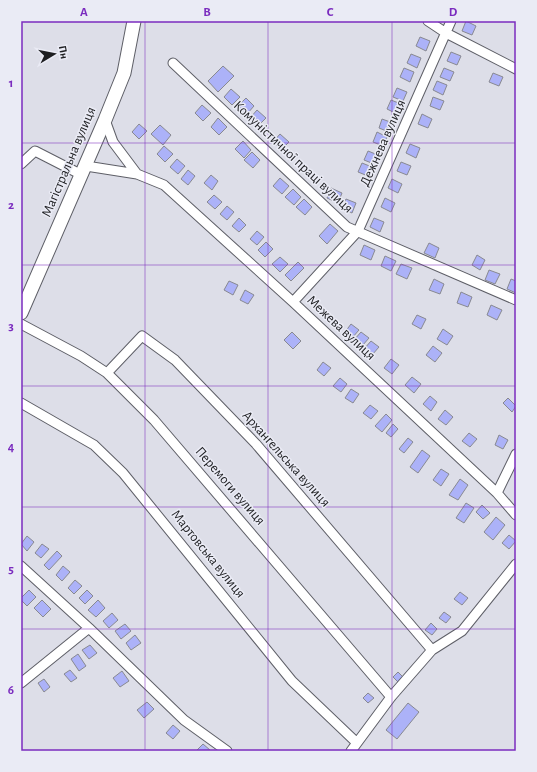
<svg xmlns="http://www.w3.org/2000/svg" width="537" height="772" font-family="'Alegreya Sans',sans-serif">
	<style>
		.building { fill: #acb2f8; stroke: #888991 }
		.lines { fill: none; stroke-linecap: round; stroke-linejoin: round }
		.street-casing { stroke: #5e5f67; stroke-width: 11 }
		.secondary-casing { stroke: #5e5f67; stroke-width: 15 }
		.street { stroke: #fff; stroke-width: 9 }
		.secondary { stroke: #fff; stroke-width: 13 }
		.grid { fill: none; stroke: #7b2cbf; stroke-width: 1; stroke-opacity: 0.55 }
		.labels { text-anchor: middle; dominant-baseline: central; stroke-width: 3; stroke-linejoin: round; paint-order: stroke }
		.street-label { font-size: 14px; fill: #1d1e21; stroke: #eaebf5 }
		.neatline { fill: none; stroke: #7b2cbf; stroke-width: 1.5 }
		.grid-label { font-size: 13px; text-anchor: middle; font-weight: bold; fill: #7b2cbf }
	</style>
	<rect width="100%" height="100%" fill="#dddee8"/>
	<!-- building -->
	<path class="building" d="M466,21L476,26L472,35L462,31Z
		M420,37L430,41L426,51L416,46Z
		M451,52L461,56L457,65L447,61Z
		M411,54L421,58L417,68L407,63Z
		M223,66L234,76L218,92L208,81Z
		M404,68L414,72L410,82L400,77Z
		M444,68L454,72L450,81L440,77Z
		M493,73L503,77L499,86L489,82Z
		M437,81L447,85L443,95L433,90Z
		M397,88L407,92L403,101L393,97Z
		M231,89L240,97L232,105L224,97Z
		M433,97L444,101L440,110L430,106Z
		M246,98L254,106L247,114L238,106Z
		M391,100L401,104L397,114L387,109Z
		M202,105L211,113L203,121L195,113Z
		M257,110L266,118L258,126L250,118Z
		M422,114L432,119L428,128L418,124Z
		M218,118L227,127L219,135L211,127Z
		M382,119L393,123L389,132L379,128Z
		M139,124L147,131L139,139L132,132Z
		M160,125L171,135L163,145L151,134Z
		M377,132L387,137L383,146L373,142Z
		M280,134L289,142L281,150L273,142Z
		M243,141L251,150L244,158L235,149Z
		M410,144L420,148L416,158L406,153Z
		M164,146L173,154L165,162L157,154Z
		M368,151L378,155L374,164L364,160Z
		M252,152L260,160L253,168L244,160Z
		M177,159L185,166L178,174L170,167Z
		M401,162L411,166L407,175L397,171Z
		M362,163L372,167L368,176L358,172Z
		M188,170L195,176L188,185L181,179Z
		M211,175L218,181L212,190L204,183Z
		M280,178L289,186L282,194L273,186Z
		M392,179L402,184L398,193L388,188Z
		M331,188L342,193L338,203L327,198Z
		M293,189L301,197L294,205L285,197Z
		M214,195L222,202L215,209L207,202Z
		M385,198L395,203L391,212L381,207Z
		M304,199L312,207L305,215L296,207Z
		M346,199L356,203L352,213L342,208Z
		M227,206L234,212L227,220L220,214Z
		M239,218L246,225L239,232L232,226Z
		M374,218L384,222L380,232L370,227Z
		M330,224L338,231L327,244L319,236Z
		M257,231L264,237L257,245L250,239Z
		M266,242L273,249L265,257L258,250Z
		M429,243L439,248L435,258L424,253Z
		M364,245L375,250L371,260L360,255Z
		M477,255L485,260L480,270L472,265Z
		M385,256L396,261L391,271L381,266Z
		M280,257L288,264L280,272L272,264Z
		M298,262L304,268L291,281L285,275Z
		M401,264L412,268L407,279L396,274Z
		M489,270L500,274L495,284L485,280Z
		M434,279L444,284L440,294L429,290Z
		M511,279L516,281V293L507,289Z
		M229,281L238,285L233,295L224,290Z
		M245,290L254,295L248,304L240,300Z
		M461,292L472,297L468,307L457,303Z
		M491,305L502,310L497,320L487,315Z
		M417,315L426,319L421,329L412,324Z
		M351,324L359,330L352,338L345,332Z
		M443,329L453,336L447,345L437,339Z
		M292,332L301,341L293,349L284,340Z
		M361,332L369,338L362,346L354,340Z
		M371,341L379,347L372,355L364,349Z
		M433,346L442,353L435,362L426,355Z
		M391,359L399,365L392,374L384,368Z
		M323,362L331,368L324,376L317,370Z
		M412,377L421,384L414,393L405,385Z
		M340,378L347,384L341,392L333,386Z
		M351,389L359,394L353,403L345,398Z
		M430,396L437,402L431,411L423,404Z
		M508,398L516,406L512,412L503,403Z
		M370,405L378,411L371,419L363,413Z
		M445,410L453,417L446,425L438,419Z
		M386,414L392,420L382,432L375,426Z
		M393,424L398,429L391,437L386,433Z
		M469,433L477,439L470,447L462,441Z
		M499,435L508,440L503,449L495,445Z
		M408,438L413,442L404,453L399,449Z
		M422,450L430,456L418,473L410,467Z
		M441,469L449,474L441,486L433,480Z
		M460,479L468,485L458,500L449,495Z
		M466,503L474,508L464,523L456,518Z
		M482,505L490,513L483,519L476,512Z
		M496,517L505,525L493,540L484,532Z
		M509,535L516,541L509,549L502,543Z
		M27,536L34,542L27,551L21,544Z
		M42,544L49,549L41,558L35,553Z
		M57,551L62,556L49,570L44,565Z
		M63,566L70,572L62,581L56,575Z
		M75,580L82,586L74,594L68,588Z
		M29,590L36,597L27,606L21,600V598Z
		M87,590L93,596L85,604L79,598Z
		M460,592L468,598L462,605L454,599Z
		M42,600L51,609L43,617L34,608Z
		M98,600L105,608L96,617L88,610Z
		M444,612L451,617L446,623L439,618Z
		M112,613L118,620L109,628L103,621Z
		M431,623L437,629L432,635L425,630Z
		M125,624L131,631L121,639L115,631Z
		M135,635L141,643L131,650L126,643Z
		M90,645L97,653L89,659L82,650Z
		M78,654L86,666L79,671L71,659Z
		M70,670L77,678L71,682L64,674Z
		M122,671L129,681L120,687L113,678Z
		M398,672L403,677L398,682L393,677Z
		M44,679L50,687L44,692L38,683Z
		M368,693L374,698L368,703L363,698Z
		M147,702L154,709L144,718L137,710Z
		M408,703L419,712L397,739L386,730Z
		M173,725L180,731L173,739L166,733Z
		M203,744L210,750L196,751Z"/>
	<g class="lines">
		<defs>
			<path id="street" d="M428,21L446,33L516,69
				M173,63L347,227L516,300
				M105,120L113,142L137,174
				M21,164L35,151L82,175
				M86,166L137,174L164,185L293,302L497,493L516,515
				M293,302L358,231L451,21
				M21,324L81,356L107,373L154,420L391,697
				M107,373L142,336L175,360L256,444L432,650
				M21,403L94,445L123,473L292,681L357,743
				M497,493L516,454
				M21,566L89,628L184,720L227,751
				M21,683L89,628
				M351,751L391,697L432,650L462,631L516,564"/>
			<path id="secondary" d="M21,313L105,120L124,73L134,21"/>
		</defs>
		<!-- street casing -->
		<use href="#street" class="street-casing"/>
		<!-- secondary casing -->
		<use href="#secondary" class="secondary-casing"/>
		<!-- street -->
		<use href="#street" class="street"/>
		<!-- secondary -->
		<use href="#secondary" class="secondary"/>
	</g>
	<!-- grid -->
	<path class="grid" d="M145,21V751M268,21V751M392,21V751M21,143H516M21,265H516M21,386H516M21,507H516M21,629H516"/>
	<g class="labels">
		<!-- street labels -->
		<g class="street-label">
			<text transform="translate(383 143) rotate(-66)">Дежнева вулиця</text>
			<text transform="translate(293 157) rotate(43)">Комуністичної праці вулиця</text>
			<text transform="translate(69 162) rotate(-67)">Магістральна вулиця</text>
			<text transform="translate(341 328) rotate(43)">Межева вулиця</text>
			<text transform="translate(286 459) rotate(48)">Архангельська вулиця</text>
			<text transform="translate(230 486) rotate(49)">Перемоги вулиця</text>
			<text transform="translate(208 554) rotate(51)">Мартовська вулиця</text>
		</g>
	</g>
	<!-- border -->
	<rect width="537" height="772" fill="none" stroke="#eaebf5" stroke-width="44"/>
	<!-- north arrow -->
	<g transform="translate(54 54) rotate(80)" stroke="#eaebf5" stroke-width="3" paint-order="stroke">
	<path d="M0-3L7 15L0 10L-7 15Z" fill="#1d1e21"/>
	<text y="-6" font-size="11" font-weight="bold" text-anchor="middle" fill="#1d1e21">Пн</text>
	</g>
	<rect x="22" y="22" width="493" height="728" class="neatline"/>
	<g class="grid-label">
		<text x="84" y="16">A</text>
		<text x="207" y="16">B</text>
		<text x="330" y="16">C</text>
		<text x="453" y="16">D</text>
		<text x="11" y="87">1</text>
		<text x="11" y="209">2</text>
		<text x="11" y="330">3</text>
		<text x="11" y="451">4</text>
		<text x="11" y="573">5</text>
		<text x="11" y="694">6</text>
	</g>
</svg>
